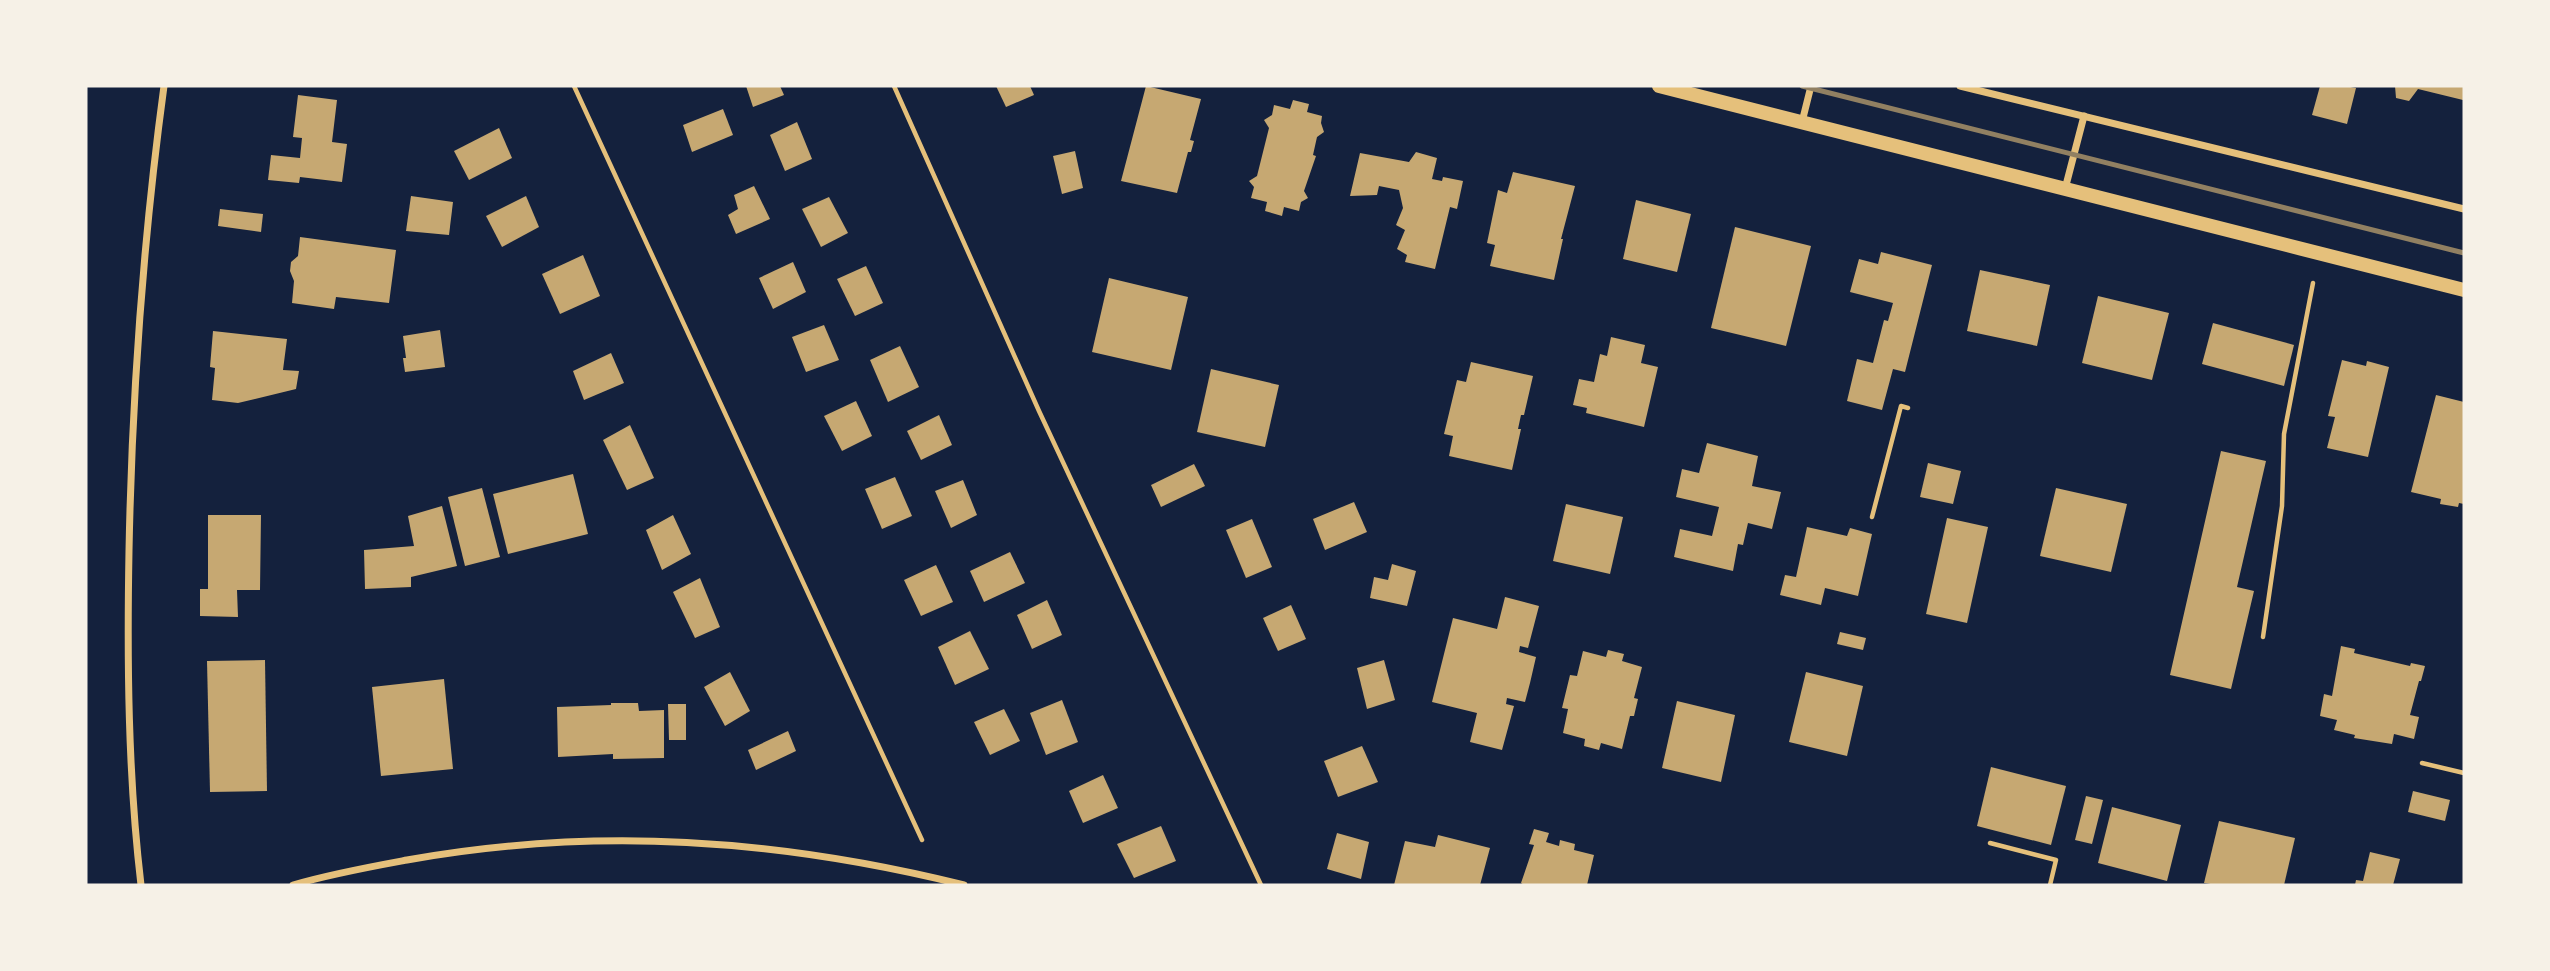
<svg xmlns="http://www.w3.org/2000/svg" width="2550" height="971" viewBox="0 0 2550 971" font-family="Lora,serif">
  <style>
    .building { fill: #c6a872 }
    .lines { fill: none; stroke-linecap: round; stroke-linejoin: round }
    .path { stroke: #e5c07b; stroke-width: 4.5 }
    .minor { stroke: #e5c07b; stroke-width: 7 }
    .secondary { stroke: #e5c07b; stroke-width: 14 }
    .rail { stroke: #918062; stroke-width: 5 }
  </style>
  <rect width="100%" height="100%" fill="#14213d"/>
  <g class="building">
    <path d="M746 86H780L784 95 753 107Z"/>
    <path d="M996 86H1030L1034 95 1006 107Z"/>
    <path d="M1146 86 1201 99 1190 140 1194 141 1191 152H1188L1177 193 1121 181Z"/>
    <path d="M2320 86H2345L2356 88 2347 124 2312 115Z"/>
    <path d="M2395 86H2464V94L2463 100 2418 89 2409 101 2396 98Z"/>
    <path d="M298 95 337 100 332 142 347 144 342 182 300 177 299 183 268 180 271 155 300 158 302 138 293 137Z"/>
    <path d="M1293 100 1309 104 1307 112 1322 116 1321 123 1324 132 1317 137 1313 155 1316 156 1304 191 1308 198 1301 202 1299 211 1284 207 1282 216 1265 211 1267 202 1251 198 1254 187 1249 181 1257 176 1269 128 1264 120 1272 115 1274 105 1290 109Z"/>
    <path d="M723 109 733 135 692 152 683 125Z"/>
    <path d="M797 122 812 159 785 171 770 135Z"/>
    <path d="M499 128 512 158 469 180 454 151Z"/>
    <path d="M1075 151 1083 188 1062 194 1053 156Z"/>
    <path d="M1416 152 1437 158 1432 179 1442 181 1443 177 1463 181 1457 209 1450 207 1435 269 1405 262 1407 255 1397 249 1405 230 1396 225 1403 208 1399 190 1379 186 1377 195 1350 196 1360 153 1409 162Z"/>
    <path d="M1513 172 1575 186 1561 239H1563L1554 280 1490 266 1495 245 1487 243 1498 190 1507 193Z"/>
    <path d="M754 186 770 219 736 234 728 215 738 209 734 195Z"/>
    <path d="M411 196 453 202 449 235 406 231Z"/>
    <path d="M526 196 539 227 502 247 486 216Z"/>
    <path d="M829 197 848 233 821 247 802 209Z"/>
    <path d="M1636 200 1691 214 1677 272 1623 259Z"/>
    <path d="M220 209 263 214 261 232 218 226Z"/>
    <path d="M1735 227 1811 246 1786 346 1711 328Z"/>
    <path d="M300 237 396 250 389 303 336 297 334 309 292 303 294 281 290 271 291 262 298 256Z"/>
    <path d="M1881 252 1932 265 1905 372 1893 369 1882 410 1847 401 1857 359 1873 363 1884 320 1888 321 1893 303 1850 292 1859 259 1878 264Z"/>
    <path d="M583 255 600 296 560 314 542 274Z"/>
    <path d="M793 262 806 292 773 309 759 278Z"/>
    <path d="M866 266 883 303 855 316 837 279Z"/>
    <path d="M1980 270 2050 285 2037 346 1967 331Z"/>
    <path d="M1109 278 1188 297 1171 370 1092 352Z"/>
    <path d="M2098 296 2169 313 2152 380 2082 363Z"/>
    <path d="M2213 323 2294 345 2284 386 2202 364Z"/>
    <path d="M824 325 839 360 806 372 792 337Z"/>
    <path d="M440 330 445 367 405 372 403 358H406L403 336Z"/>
    <path d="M213 331 287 339 283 370 299 371 296 389 238 403 212 400 215 368 210 367Z"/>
    <path d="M1611 337 1645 345 1641 363 1658 367 1644 427 1586 413 1587 408 1573 405 1579 379 1594 382 1600 354 1607 356Z"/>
    <path d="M900 346 919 387 888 402 870 360Z"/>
    <path d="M611 353 624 383 584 400 573 371Z"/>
    <path d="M2342 360 2366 366 2367 361 2389 367 2368 457 2327 448 2335 417 2328 416Z"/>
    <path d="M1471 362 1533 376 1524 415H1521L1518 429H1521L1512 470 1449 456 1453 436 1444 434 1457 380 1466 382Z"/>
    <path d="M1211 369 1279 385 1265 447 1197 432Z"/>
    <path d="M2436 395 2464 402V504L2459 503 2458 507 2440 504 2441 499 2411 492Z"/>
    <path d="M856 401 872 436 842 451 824 416Z"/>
    <path d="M939 415 952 445 921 460 907 431Z"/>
    <path d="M630 425 654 478 627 490 603 440Z"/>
    <path d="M1707 443 1758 456 1752 486 1781 492 1772 529 1748 523 1743 545 1738 544 1733 571 1674 557 1680 529 1712 536 1719 507 1676 497 1682 469 1699 473Z"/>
    <path d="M2221 451 2266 461 2237 587 2254 591 2231 689 2170 675Z"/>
    <path d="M1928 463 1961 471 1953 504 1920 497Z"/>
    <path d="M1194 464 1205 486 1161 507 1151 485Z"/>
    <path d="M573 474 588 534 508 554 493 494Z"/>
    <path d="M895 477 912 516 882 529 865 489Z"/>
    <path d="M963 480 977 515 951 528 935 491Z"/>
    <path d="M482 488 500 557 465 566 448 497Z"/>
    <path d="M2056 488 2127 504 2111 572 2040 556Z"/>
    <path d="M1354 502 1367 532 1325 550 1313 519Z"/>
    <path d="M1566 504 1623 517 1610 574 1553 561Z"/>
    <path d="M442 506 457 566 411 577V587L365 589 364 550 414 546 408 516Z"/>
    <path d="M208 515H261L260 590H237L238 617 200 616V589H208Z"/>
    <path d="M673 515 691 554 662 570 646 530Z"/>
    <path d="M1947 518 1988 527 1967 623 1926 614Z"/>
    <path d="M1252 519 1272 567 1246 578 1226 530Z"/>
    <path d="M1807 527 1847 536 1850 528 1872 534 1858 596 1825 588 1821 605 1780 595 1785 575 1796 577Z"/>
    <path d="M1010 552 1025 583 984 602 970 571Z"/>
    <path d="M1392 564 1416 571 1407 606 1370 598 1374 577 1388 580Z"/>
    <path d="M936 565 953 602 921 616 904 580Z"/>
    <path d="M700 578 720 627 695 638 673 592Z"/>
    <path d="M1505 597 1539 606 1528 648 1520 646 1519 652 1536 657 1530 683 1525 702 1507 698 1506 704 1514 706 1502 750 1470 742 1477 713 1432 702 1453 618 1497 629Z"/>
    <path d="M1047 600 1062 635 1032 649 1017 615Z"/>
    <path d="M1291 605 1306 639 1278 651 1263 618Z"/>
    <path d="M970 631 989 669 955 685 938 647Z"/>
    <path d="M1840 632 1866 638 1863 650 1837 644Z"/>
    <path d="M2341 646 2355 649 2354 653 2410 666 2411 663 2425 666 2421 681H2419L2410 715 2419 717 2414 739 2394 734 2392 744 2354 738 2355 735 2334 730 2337 720 2320 716 2324 694 2332 696Z"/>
    <path d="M1608 650 1624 654 1622 661 1642 667 1634 698 1638 699 1634 716H1630L1622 749 1601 743 1599 750 1584 746 1585 739 1563 733 1568 709 1562 708 1570 675 1577 676 1583 651 1606 657Z"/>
    <path d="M265 660 267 791 210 792 207 661Z"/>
    <path d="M1384 660 1395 700 1367 709 1357 668Z"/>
    <path d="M730 672 750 711 725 726 704 687Z"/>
    <path d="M1806 672 1863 686 1847 756 1789 742Z"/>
    <path d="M444 679 453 769 381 776 372 687Z"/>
    <path d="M1062 700 1078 742 1046 755 1030 713Z"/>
    <path d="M1677 701 1735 715 1721 782 1662 768Z"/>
    <path d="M611 703H638L639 711 664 710V758L613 759V754L558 757 557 707 611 705Z"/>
    <path d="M668 704H686V740H669Z"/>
    <path d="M1004 709 1020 741 990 755 974 722Z"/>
    <path d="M788 731 796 751 756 770 748 750Z"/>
    <path d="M1362 746 1378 782 1338 797 1324 761Z"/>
    <path d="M1991 767 2066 786 2051 845 1977 826Z"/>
    <path d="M1103 775 1118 808 1083 823 1069 791Z"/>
    <path d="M2413 791 2450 800 2445 821 2408 812Z"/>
    <path d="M2086 796 2103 800 2092 844 2075 840Z"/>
    <path d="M2112 807 2181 825 2167 881 2098 863Z"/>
    <path d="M2219 821 2295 838 2284 885H2217L2204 883Z"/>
    <path d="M1161 826 1176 861 1134 878 1117 844Z"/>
    <path d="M1534 829 1549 833 1546 842 1559 846 1560 840 1575 844 1574 850 1594 855 1587 885H1524L1521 883 1534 845 1529 844Z"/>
    <path d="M1337 833 1369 842 1361 879 1327 869Z"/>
    <path d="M1438 835 1490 848 1480 885H1394L1405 841 1435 847Z"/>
    <path d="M2370 852 2400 859 2393 885H2355L2356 880 2363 881Z"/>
  </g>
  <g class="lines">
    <g class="path">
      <path d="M574 86 922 840"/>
      <path d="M894 86 1039 411 1261 885"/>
      <path d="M1872 517 1901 406 1908 408"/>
      <path d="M2263 637 2282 506 2284 434 2313 283"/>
      <path d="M2422 763 2464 773"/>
      <path d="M1990 843 2056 860 2050 885"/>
    </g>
    <g class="minor">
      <path d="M1960 86 2464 209"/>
      <path d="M1802 122 1811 86"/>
      <path d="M2065 189 2084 116"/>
      <path d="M141 885C128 775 127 662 129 551 132 395 143 241 164 86"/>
      <path d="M293 885C330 874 369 867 407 860 596 826 778 839 964 885"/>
    </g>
    <path class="secondary" d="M1659 86 2464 290"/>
    <path class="rail" d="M1802 86 2464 253"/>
  </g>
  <rect width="2550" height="971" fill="none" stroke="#f6f1e7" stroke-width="175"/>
</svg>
